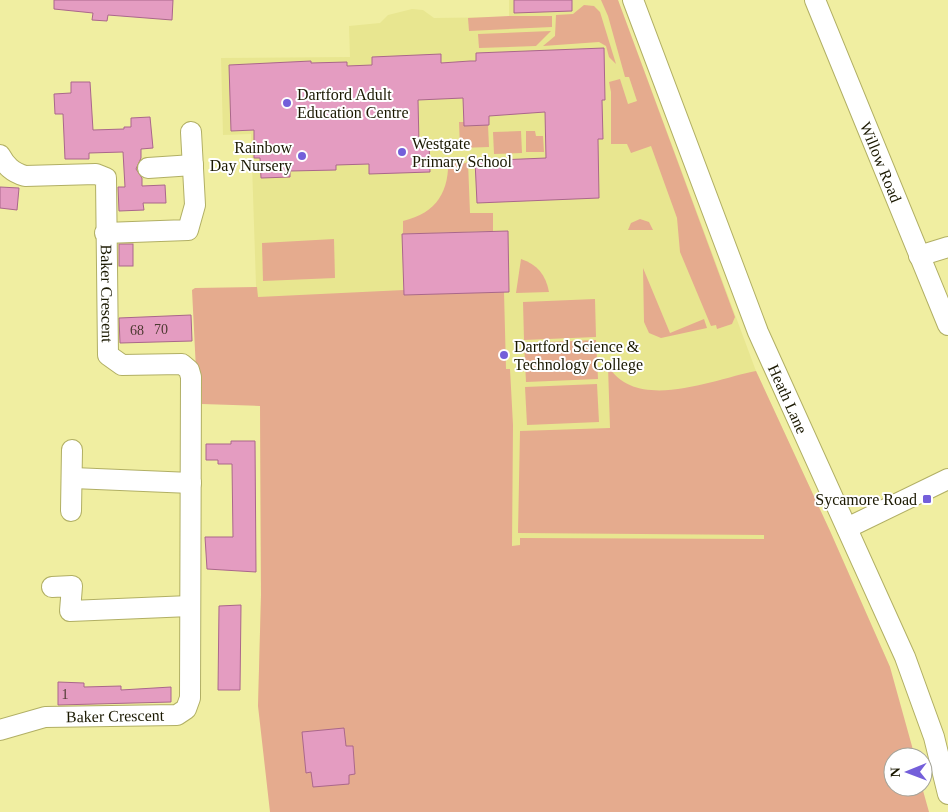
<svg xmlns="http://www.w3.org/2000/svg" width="948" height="812" viewBox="0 0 948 812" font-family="Georgia,serif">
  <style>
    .built { fill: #e8e690 }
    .green { fill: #e5ab8e }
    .building { fill: #e49cc1; stroke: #aa678b }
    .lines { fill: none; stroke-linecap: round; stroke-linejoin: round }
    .minor-casing { stroke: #b1af64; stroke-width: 22 }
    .minor { stroke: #fff; stroke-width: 20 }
    .poi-dot { fill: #745fda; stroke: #fff; stroke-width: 2 }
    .labels { text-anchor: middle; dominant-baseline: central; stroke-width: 4; stroke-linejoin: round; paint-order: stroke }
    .number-label { font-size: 14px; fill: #4c3930 }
    .poi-label { font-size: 16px; fill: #1a1800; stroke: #fff; text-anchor: start }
    .street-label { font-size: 16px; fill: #1a1800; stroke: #fff }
  </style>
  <rect width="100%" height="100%" fill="#f0eea1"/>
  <path class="built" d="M509 0H618L756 371 830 531 890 667 258 706 261 595 260 406 251 134 223 135 221 58 350 57 349 26 380 23 388 15 412 9 423 10 434 18 509 17Z"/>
  <g class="green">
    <path d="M601 0H618L735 317 732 324 717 329 716 325 711 326 680 252 677 218 651 146 631 153 627 144H611V92L609 82 620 79 628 104 637 101 629 77H625L608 16Z"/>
    <path d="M584 5 594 6 600 12 616 64 609 57 606 46 599 42 543 46 555 36 556 15 573 14Z"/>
    <path d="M509 16H552V27L469 31 468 18Z"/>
    <path d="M551 31 536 46 479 48 478 34Z"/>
    <path d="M459 122H464L465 126 488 125 489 147 460 148Z"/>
    <path d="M521 131 522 153 494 154 493 132Z"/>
    <path d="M526 131H535L536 136H543L544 152H526Z"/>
    <path d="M448 157H452L459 165 468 162 470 213H493V231L403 234V221C437 213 450 191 448 157Z"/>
    <path d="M640 219 649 222 653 230H628L631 223Z"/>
    <path d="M334 239 335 278 263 281 262 243Z"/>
    <path d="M521 259C537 264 546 275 549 292L516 293Z"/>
    <path d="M643 268 670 333 704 319 707 328 661 338 649 333 644 322Z"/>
    <path d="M257 287 258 297 404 290V295L504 292 506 369H510L513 425 512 546 520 545V538L764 539V535L518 533 520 431 610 428 608 366C637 413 714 379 756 371L830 531 890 667 915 757H893V787H922L929 812H270L258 706 261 595 260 406 202 404 201 386 196 370 192 290 195 288Z"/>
    <path d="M595 299 596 337 524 340 523 302Z"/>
    <path d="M596 340 598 379 526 382 524 343Z"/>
    <path d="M597 384 599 422 527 425 525 387Z"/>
  </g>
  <g class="building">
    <path d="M54 0H173L172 20 108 15 107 21 92 20 93 13 54 9Z"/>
    <path d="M514 0H572V11L514 13Z"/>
    <path d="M604 48 605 100H602L603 139H598L599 198 477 203 475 161 546 158 545 112 489 116V125L464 126 463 98 418 100 419 144 429 143 430 172 369 174V164L336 165V170L290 171V177L261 178 260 158H254V130L231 131 229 65 311 61V63L347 62V66L372 65V57L441 54V63L470 61H476V53Z"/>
    <path d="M71 82H90L93 130 124 129V127H131V118L150 117 153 148 141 149V158L136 169 142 178V186L165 185 166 203H143L144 210 119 211 118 187H125L123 152 89 153V159H65L63 114H55L54 94 71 93Z"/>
    <path d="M0 187 19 188 17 210 0 208Z"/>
    <path d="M508 231 509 292 404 295 402 234Z"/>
    <rect x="119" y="244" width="14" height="22"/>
    <path d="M191 315 192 341 120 343 119 318Z"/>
    <path d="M231 441H255L256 572 207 569 205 537H233L232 464H218V460H206V444H231Z"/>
    <path d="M241 605 240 690H218L219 606Z"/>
    <path d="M58 682 84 683V687L121 686V690L171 687V702L58 705Z"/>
    <path d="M344 728 346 746H353L355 774 349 775V784L313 787 311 772 306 773 302 732Z"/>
  </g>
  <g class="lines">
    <g class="minor-casing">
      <g id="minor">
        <path id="s1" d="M633 0 758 332 905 657 934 737 948 794"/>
        <path id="s2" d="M815 0 948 325"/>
        <path id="s3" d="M0 155C6 166 12 172 25 176L96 174 106 178 108 355 122 365 182 364 189 370 191 377 190 698 186 709 177 715 45 717 0 730"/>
        <path d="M148 168 193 165"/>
        <path d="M105 233 188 230 195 205 191 132"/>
        <path d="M919 256 948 247"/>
        <path d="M73 478 191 483"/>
        <path d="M71 511 72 450"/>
        <path d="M847 528 948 479"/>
        <path d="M52 587 72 586 70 611 190 606"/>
      </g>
    </g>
    <use href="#minor" class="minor"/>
  </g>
  <g class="poi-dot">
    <circle cx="287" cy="103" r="5"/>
    <circle cx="402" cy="152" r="5"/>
    <circle cx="302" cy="156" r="5"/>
    <circle cx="504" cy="355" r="5"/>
    <rect x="922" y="494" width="10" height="10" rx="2.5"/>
  </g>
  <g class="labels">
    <g class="number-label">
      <text x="161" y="329">70</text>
      <text x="137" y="330">68</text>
      <text x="65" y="694">1</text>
    </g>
    <g class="poi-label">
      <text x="297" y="94">Dartford Adult<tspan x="297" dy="18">Education Centre</tspan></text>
      <text x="412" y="143">Westgate<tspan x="412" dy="18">Primary School</tspan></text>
      <text x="292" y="147" text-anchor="end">Rainbow<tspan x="292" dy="18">Day Nursery</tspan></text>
      <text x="514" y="346">Dartford Science &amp;<tspan x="514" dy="18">Technology College</tspan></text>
      <text x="917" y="499" text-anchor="end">Sycamore Road</text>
    </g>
    <g class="street-label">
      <text stroke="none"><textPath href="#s2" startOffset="175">Willow Road</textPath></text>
      <text stroke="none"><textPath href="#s3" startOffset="231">Baker Crescent</textPath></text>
      <text stroke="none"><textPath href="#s1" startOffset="428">Heath Lane</textPath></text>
      <text transform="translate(115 716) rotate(-1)">Baker Crescent</text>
    </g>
  </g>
  <g transform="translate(908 772) rotate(269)"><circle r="24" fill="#ffffff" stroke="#a3a399"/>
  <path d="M0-4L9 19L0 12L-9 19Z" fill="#745fda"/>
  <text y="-8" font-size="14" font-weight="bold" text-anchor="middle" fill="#1a1800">N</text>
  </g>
</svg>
